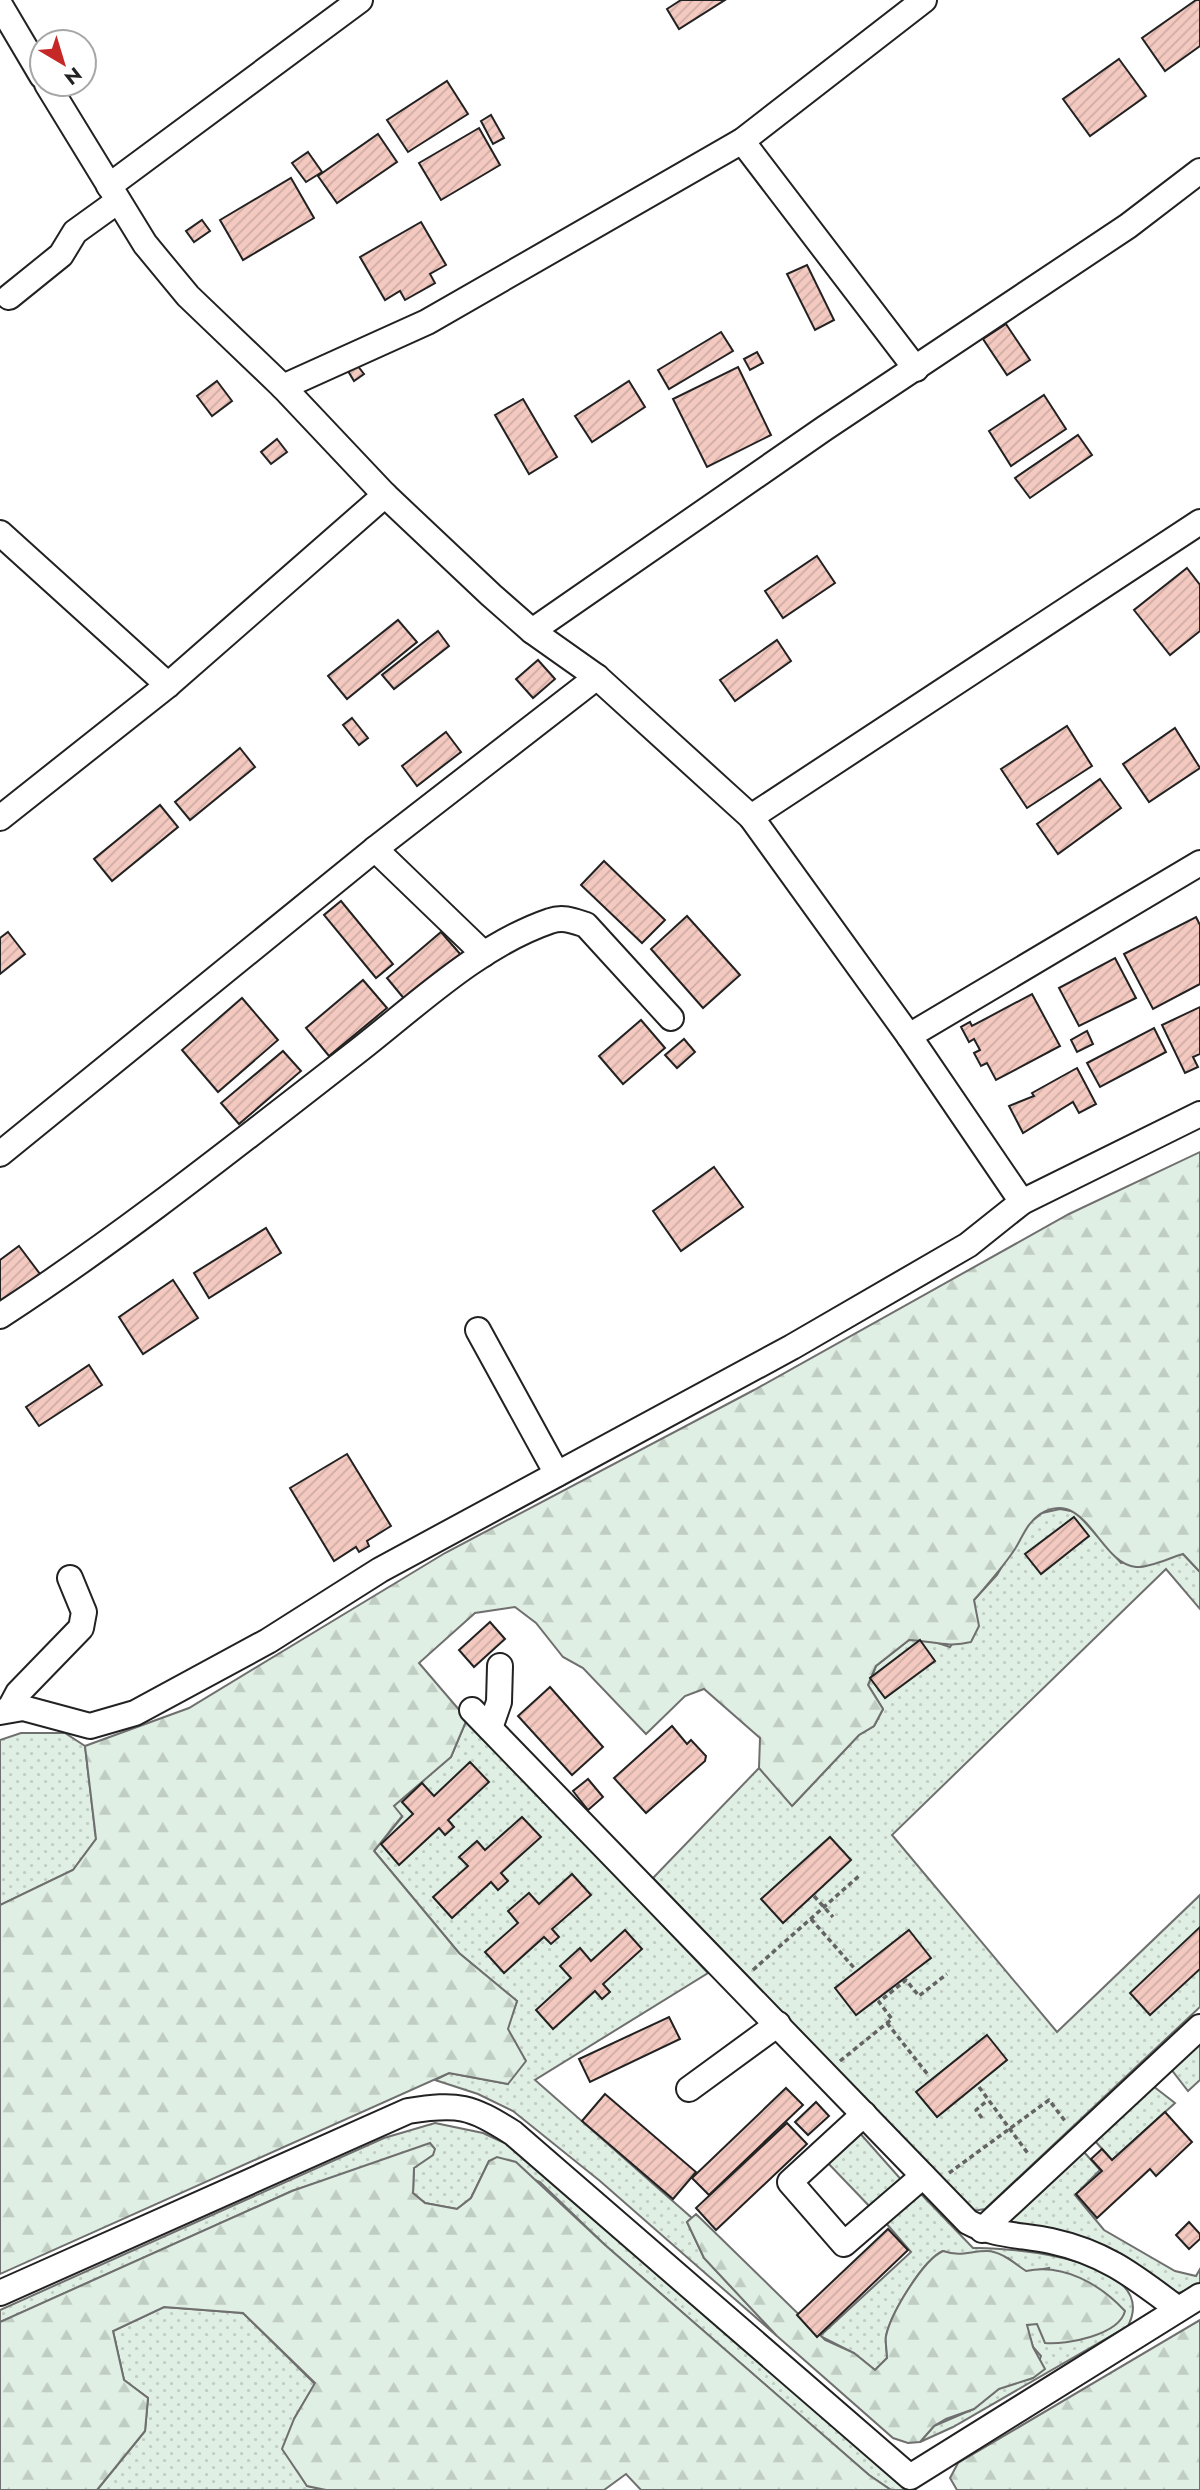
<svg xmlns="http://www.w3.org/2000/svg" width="1200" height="2490" viewBox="0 0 1200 2490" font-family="Jost,sans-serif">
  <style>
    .grass { fill: url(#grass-dots); stroke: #6f6f6f; stroke-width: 2 }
    .forest { fill: url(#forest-firs); stroke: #6f6f6f; stroke-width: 2 }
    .building { fill: url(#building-hatch); stroke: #222; stroke-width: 2 }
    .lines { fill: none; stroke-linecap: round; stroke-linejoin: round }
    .minor-casing { stroke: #222; stroke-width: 28 }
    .path { stroke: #646464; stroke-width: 3.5; stroke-dasharray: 5 3.5; stroke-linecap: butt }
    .minor { stroke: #fff; stroke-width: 24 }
  </style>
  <defs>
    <pattern id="grass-dots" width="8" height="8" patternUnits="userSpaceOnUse" patternTransform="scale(1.75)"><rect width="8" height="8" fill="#e0efe3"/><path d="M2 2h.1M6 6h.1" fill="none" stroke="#c0cdc2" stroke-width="1.8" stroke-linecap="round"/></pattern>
    <pattern id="forest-firs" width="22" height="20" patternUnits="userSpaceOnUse" patternTransform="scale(1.75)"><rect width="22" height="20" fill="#e0efe3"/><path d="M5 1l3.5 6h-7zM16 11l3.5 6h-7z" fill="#c0cdc2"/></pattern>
    <pattern id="building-hatch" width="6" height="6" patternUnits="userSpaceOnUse" patternTransform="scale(1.75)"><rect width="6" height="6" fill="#f3c9c0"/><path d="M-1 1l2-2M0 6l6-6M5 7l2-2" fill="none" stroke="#d0aca5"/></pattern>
  </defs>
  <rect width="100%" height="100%" fill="#fff"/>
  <g class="grass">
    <path d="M1060 1509 1076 1512 1121 1563 1183 1554 1200 1572V1609L1166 1569 892 1835 1057 2032 1200 1895V2007L985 2209 973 2211 653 1878 759 1768 793 1805 859 1735 874 1726 883 1709 868 1685 876 1666 909 1640H929L950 1647 975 1612 974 1600 997 1575 1026 1526 1042 1513Z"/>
    <path d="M467 1719 708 1973 535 2080 692 2218 687 2222 704 2258 777 2336 600 2181 513 2111 478 2094 435 2080 449 2073 508 2084 507 2029 517 2001 459 1953 374 1851 402 1817 393 1806 451 1757Z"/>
    <path d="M21 1733H65L85 1746 96 1839 73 1870 0 1905V1740Z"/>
    <path d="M1200 2042V2080L1188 2091 1171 2069Z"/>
    <path d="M1153 2086 1175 2103 1112 2160 1095 2141Z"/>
    <path d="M435 2123 483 2133 526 2153 916 2490H891L869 2475 605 2245 540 2182 489 2161 471 2198 457 2209 425 2203 413 2193 414 2167 423 2160 356 2170 292 2191 0 2322V2310L384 2138Z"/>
    <path d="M858 2131 905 2184 874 2211 825 2160Z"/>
    <path d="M1084 2152 1100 2170 1075 2195 1104 2230 1175 2271 1196 2276 1200 2269V2285L1179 2293C1159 2286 1150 2274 1134 2262 1096 2236 1052 2229 1008 2221Z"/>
    <path d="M920 2193 973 2248C1011 2247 1162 2260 1128 2326L953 2427 920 2442 934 2426 974 2409 999 2388 1033 2378 1041 2356 1033 2347 1026 2325 1037 2323 1049 2268 1026 2272 1008 2258 957 2256 943 2251C923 2260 891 2313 886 2336 885 2342 887 2351 887 2358L875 2370 854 2353 820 2336 911 2252 885 2222Z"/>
    <path d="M164 2307 243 2313 315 2384 294 2419 307 2486 326 2490H97L145 2431 148 2398 124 2380 113 2331Z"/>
  </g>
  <g class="forest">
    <path d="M1200 1152V1572L1183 1554C1169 1558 1149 1568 1136 1567 1099 1564 1086 1486 1040 1514 1027 1523 1023 1536 1015 1549 1003 1567 989 1583 974 1600L979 1626 971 1642C947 1648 933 1641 909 1640L876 1666 868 1685 883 1709 874 1726 859 1735 792 1806 759 1768 760 1738 704 1689 685 1696 646 1734 583 1668 563 1657 536 1623 515 1607 475 1613 419 1663 467 1719 451 1757 394 1806 402 1816 374 1851 459 1953 517 2001 508 2029 526 2061 508 2084 449 2073 0 2274V1905L73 1870 96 1839 85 1746 189 1708 445 1553 754 1390 1069 1214Z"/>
    <path d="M430 2143 435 2149 433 2155 414 2168 413 2193 425 2203 457 2209 471 2198 489 2161 497 2157 516 2162 605 2245 869 2475 891 2490H641L626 2474 604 2490H326L307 2486 282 2449 294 2419 315 2383 243 2313 164 2307 113 2331 124 2380 148 2398 145 2431 97 2490H0V2322L292 2191Z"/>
    <path d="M696 2214 825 2340 854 2353 875 2370 887 2358C887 2351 885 2342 886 2336 891 2313 923 2260 943 2251 961 2257 970 2251 987 2251 1001 2251 1015 2264 1026 2271 1063 2263 1100 2284 1125 2311 1119 2335 1067 2345 1045 2343L1037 2324 1027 2325 1033 2347 1045 2369 1033 2378 999 2389 974 2409 946 2419 934 2426 920 2442 908 2443 893 2438 777 2336 704 2258 687 2222Z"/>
    <path d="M1200 2320V2490H957L950 2478 958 2463Z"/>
  </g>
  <g class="building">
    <path d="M681 0H725L679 29 667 9Z"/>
    <path d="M1196 0H1200V46L1165 71 1142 38Z"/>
    <path d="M1119 59 1146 96 1090 136 1063 99Z"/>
    <path d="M447 81 468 114 408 152 387 120Z"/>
    <path d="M491 115 504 138 493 144 481 121Z"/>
    <path d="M479 128 500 165 441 200 419 163Z"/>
    <path d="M378 134 397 162 337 203 318 176Z"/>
    <path d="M308 152 322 172 306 182 292 163Z"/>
    <path d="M291 178 314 218 243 260 220 220Z"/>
    <path d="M202 220 210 231 194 242 186 231Z"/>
    <path d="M421 222 446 265 430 274 435 283 405 300 400 291 385 300 360 257Z"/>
    <path d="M807 265 834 320 815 330 787 274Z"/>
    <path d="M1006 324 1030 360 1007 375 983 339Z"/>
    <path d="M721 332 733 351 669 389 658 370Z"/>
    <path d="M757 352 763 363 750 370 744 359Z"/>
    <path d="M357 365 364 374 354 381 348 371Z"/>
    <path d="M738 367 771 435 707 467 673 399Z"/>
    <path d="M217 381 232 401 212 416 197 396Z"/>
    <path d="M629 381 645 407 592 442 575 416Z"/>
    <path d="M1044 395 1066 429 1011 466 989 431Z"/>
    <path d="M523 399 557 457 529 474 495 415Z"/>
    <path d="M1078 435 1092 455 1030 498 1015 478Z"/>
    <path d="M277 439 287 452 271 464 261 452Z"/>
    <path d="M817 556 835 583 783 618 765 591Z"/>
    <path d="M1187 568 1200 585V631L1170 655 1134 610Z"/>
    <path d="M398 620 417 642 347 699 328 676Z"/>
    <path d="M438 631 449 646 394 689 382 675Z"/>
    <path d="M777 640 791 661 735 701 720 680Z"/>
    <path d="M538 660 555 679 533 698 516 679Z"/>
    <path d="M352 718 368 738 359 745 343 725Z"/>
    <path d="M1067 726 1092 766 1027 808 1001 769Z"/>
    <path d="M1175 728 1200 768 1149 802 1123 764Z"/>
    <path d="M446 732 461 752 417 786 402 766Z"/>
    <path d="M240 748 255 767 190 820 175 802Z"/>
    <path d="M1100 779 1121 808 1058 854 1037 824Z"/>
    <path d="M160 805 178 827 112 881 94 859Z"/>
    <path d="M604 861 665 920 642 943 581 885Z"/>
    <path d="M341 901 393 964 376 978 324 915Z"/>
    <path d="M687 916 740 975 703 1008 651 949Z"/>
    <path d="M1196 917 1200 925V984L1153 1009 1124 954Z"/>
    <path d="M8 932 25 954 0 974V938Z"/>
    <path d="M441 932 461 955 406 1001 387 978Z"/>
    <path d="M1115 958 1136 998 1079 1026 1059 988Z"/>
    <path d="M363 980 387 1008 329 1056 306 1028Z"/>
    <path d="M1032 994 1060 1046 996 1080 987 1063 981 1066 974 1053 980 1050 974 1039 969 1042 961 1027 970 1022 972 1026Z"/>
    <path d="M242 998 278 1040 218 1092 182 1050Z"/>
    <path d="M1200 1007V1054L1193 1057 1198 1067 1185 1073 1162 1025Z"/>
    <path d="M641 1020 665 1048 623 1084 599 1056Z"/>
    <path d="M1154 1028 1166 1052 1100 1087 1087 1063Z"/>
    <path d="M1087 1031 1093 1044 1077 1052 1071 1040Z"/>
    <path d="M684 1039 695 1052 677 1068 665 1055Z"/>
    <path d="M283 1051 301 1071 239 1124 221 1103Z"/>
    <path d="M1077 1068 1096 1104 1079 1113 1073 1102 1023 1133 1009 1106 1034 1096 1032 1093Z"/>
    <path d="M714 1167 743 1207 681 1251 653 1211Z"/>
    <path d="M266 1228 281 1253 209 1298 194 1273Z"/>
    <path d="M19 1246 40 1274 0 1304V1260Z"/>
    <path d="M173 1280 198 1318 143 1354 119 1317Z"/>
    <path d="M89 1365 102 1385 39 1426 26 1407Z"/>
    <path d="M347 1454 391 1526 367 1541 369 1546 359 1552 356 1547 334 1561 290 1488Z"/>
    <path d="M1074 1517 1089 1536 1041 1574 1025 1554Z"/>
    <path d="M490 1622 505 1639 474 1667 459 1650Z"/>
    <path d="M920 1640 935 1661 885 1698 870 1678Z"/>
    <path d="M550 1687 603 1747 572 1775 518 1716Z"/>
    <path d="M672 1726 687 1744 691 1740 706 1756 705 1761 646 1813 614 1778Z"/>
    <path d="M470 1762 489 1782 448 1820 454 1827 445 1835 439 1828 399 1865 381 1844 413 1814 402 1802 422 1783 434 1796Z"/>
    <path d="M588 1779 603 1797 588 1810 573 1791Z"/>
    <path d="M522 1817 541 1837 501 1873 508 1881 498 1890 491 1882 452 1918 433 1897 468 1866 459 1857 477 1841 485 1850Z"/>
    <path d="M830 1837 851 1860 783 1923 761 1899Z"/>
    <path d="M572 1874 591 1895 552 1929 559 1937 551 1944 544 1937 504 1973 485 1952 518 1923 508 1911 529 1893 539 1904Z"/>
    <path d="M1200 1927V1969L1150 2015 1130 1993Z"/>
    <path d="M625 1930 642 1949 603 1984 610 1992 602 1999 595 1991 553 2029 536 2010 571 1978 560 1966 580 1948 591 1961Z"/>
    <path d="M909 1930 931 1958 856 2015 835 1988Z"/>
    <path d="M669 2017 680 2039 590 2082 579 2059Z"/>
    <path d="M987 2035 1007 2060 937 2117 916 2092Z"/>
    <path d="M786 2088 803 2105 709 2195 692 2178Z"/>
    <path d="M605 2094 696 2172 673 2199 582 2121Z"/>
    <path d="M816 2102 829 2116 808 2135 795 2122Z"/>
    <path d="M1165 2112 1192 2142 1156 2176 1150 2169 1097 2218 1076 2194 1102 2171 1091 2159 1102 2149 1112 2160Z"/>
    <path d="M787 2123 807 2144 716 2230 696 2208Z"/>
    <path d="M1189 2222 1200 2234V2239L1189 2249 1176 2235Z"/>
    <path d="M888 2229 908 2250 817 2337 797 2315Z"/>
  </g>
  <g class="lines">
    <g class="minor-casing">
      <g id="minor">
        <path d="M0 5 42 76"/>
        <path d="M47 84 145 244 188 296 283 387 385 495 491 595 532 631 597 677 751 817 909 1036 1022 1202"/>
        <path d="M742 141 916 369"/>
        <path d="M109 186 360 0"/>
        <path d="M9 297 61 255 75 232 118 201"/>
        <path d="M283 387 427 322 742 141 924 0"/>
        <path d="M0 533 168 685"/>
        <path d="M532 631 825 428 1128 226 1200 171"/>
        <path d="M751 817 1200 522"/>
        <path d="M0 818 168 685 385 495"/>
        <path d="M375 849 484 954"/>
        <path d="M909 1036 1200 863"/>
        <path d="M0 1154 375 849 597 677"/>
        <path d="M0 1316C123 1236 238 1144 354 1054 415 1007 477 946 550 921 563 916 574 921 586 925L671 1018"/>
        <path d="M478 1330 557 1474"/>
        <path d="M9 1710 18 1693 81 1628 84 1612 70 1578"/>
        <path d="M472 1710 968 2222C994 2236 1023 2235 1051 2241 1106 2253 1135 2277 1178 2309"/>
        <path d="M0 1712 23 1708 90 1726 135 1713 268 1641 380 1570 792 1347 968 1245 1022 1202 1200 1114"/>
        <path d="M490 1728 499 1702 500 1666"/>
        <path d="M689 2089 778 2024"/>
        <path d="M864 2114 790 2182 844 2244 923 2176"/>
        <path d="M982 2230 1200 2027"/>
        <path d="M0 2293 408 2111C459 2103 470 2106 513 2133L910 2477 1200 2296"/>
      </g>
    </g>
    <g class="path">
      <path d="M814 1896 833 1917"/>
      <path d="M811 1919 855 1969"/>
      <path d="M753 1970 860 1875"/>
      <path d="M887 2023 929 2076"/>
      <path d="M840 2061 892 2019 879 2002 906 1980 919 1996 947 1974"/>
      <path d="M979 2087 1029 2155"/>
      <path d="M982 2118 976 2110 988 2100"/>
      <path d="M949 2173 1049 2100 1065 2121"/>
    </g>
    <use href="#minor" class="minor"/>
  </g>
  <g transform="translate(63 63) rotate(142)"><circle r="33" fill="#ffffff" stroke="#a7a7a7" stroke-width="2"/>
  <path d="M0-5L12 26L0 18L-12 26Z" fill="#c62828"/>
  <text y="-10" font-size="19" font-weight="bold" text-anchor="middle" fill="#222222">N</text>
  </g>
</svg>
